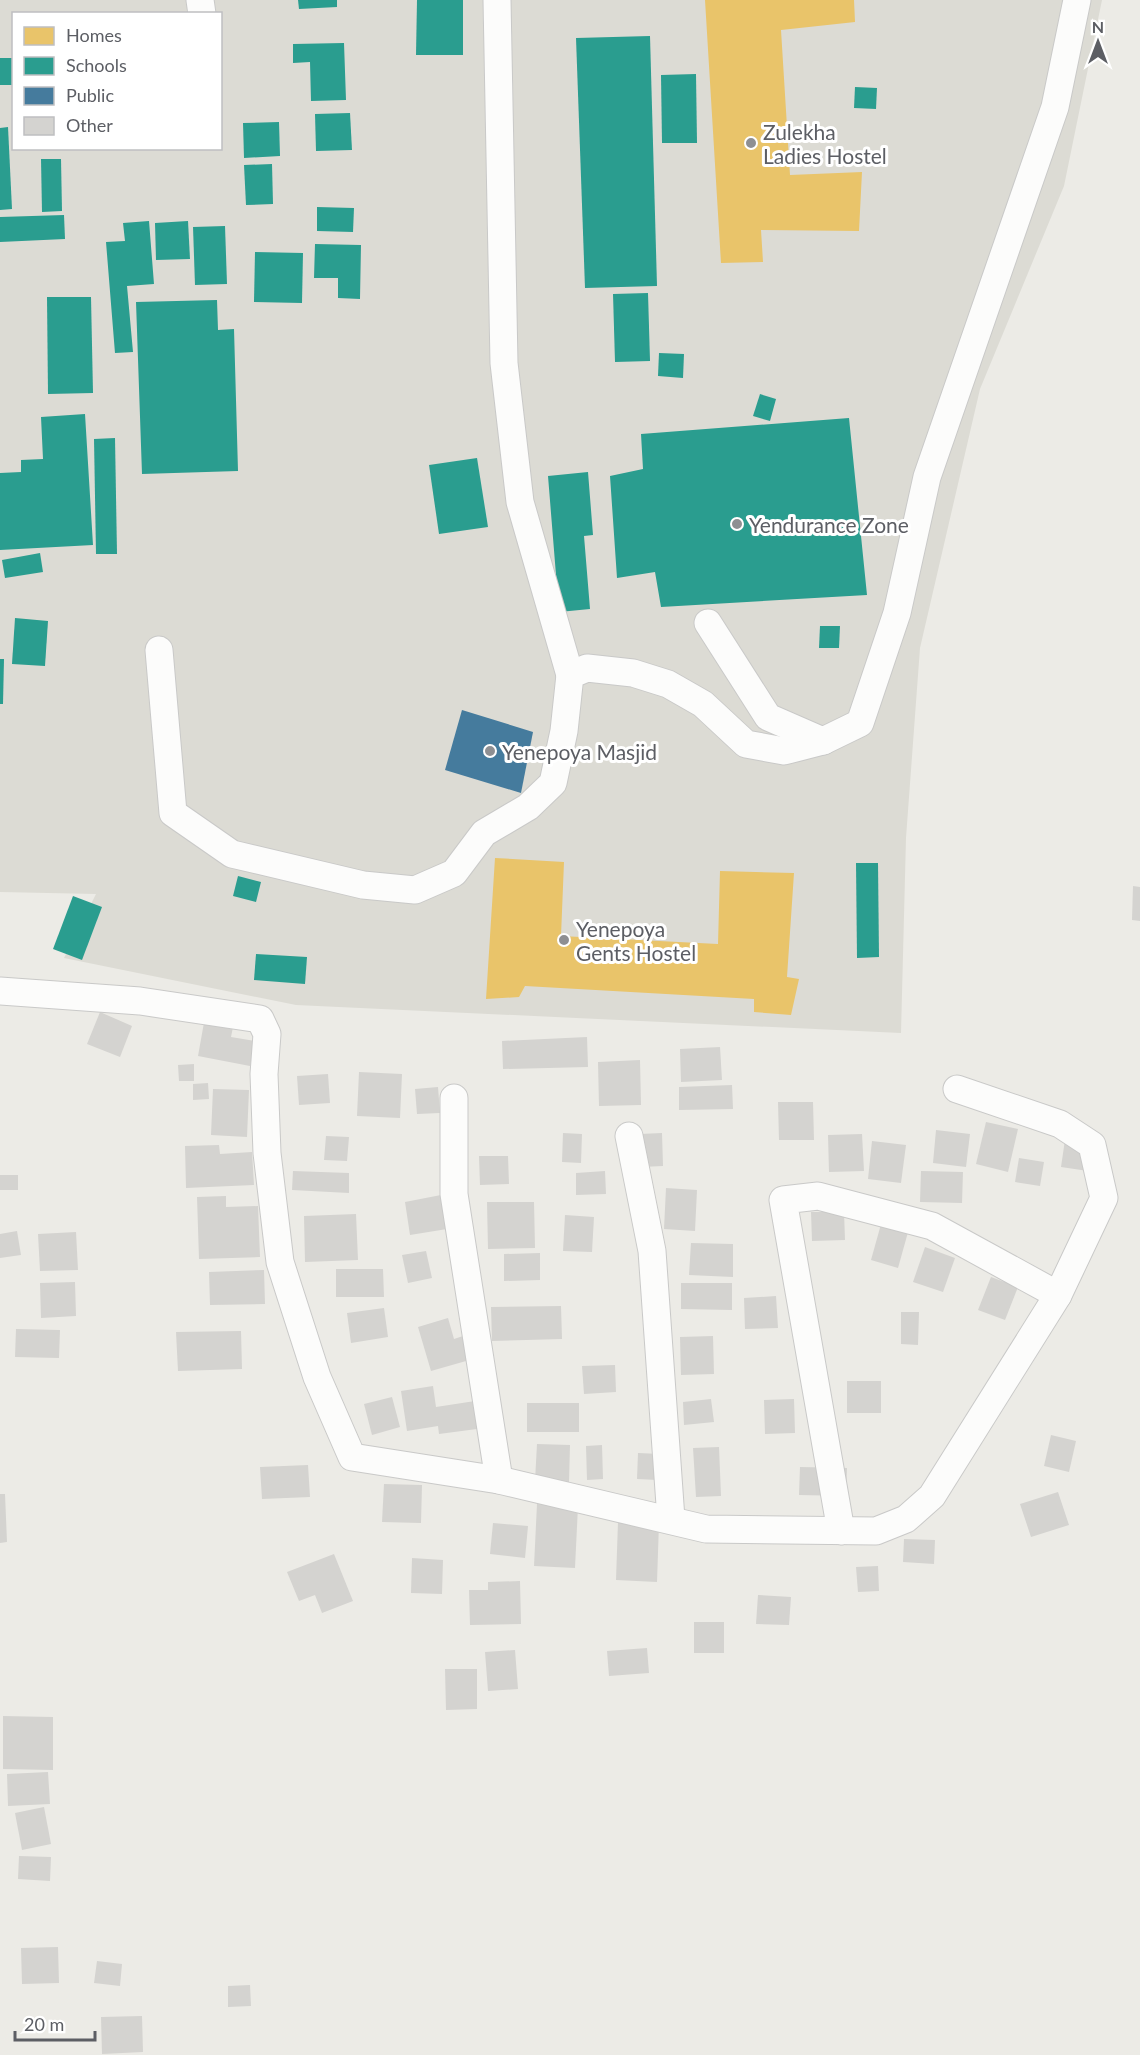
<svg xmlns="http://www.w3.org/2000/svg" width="1140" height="2055" viewBox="0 0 1140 2055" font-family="Lato,sans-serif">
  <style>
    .education { fill: #dcdbd4; fill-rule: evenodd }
    .homes { fill: #e9c46a }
    .schools { fill: #2a9d8f }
    .public { fill: #457b9d }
    .building { fill: #d4d3d0 }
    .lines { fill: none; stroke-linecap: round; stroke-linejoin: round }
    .minor-casing { stroke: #c9c9c8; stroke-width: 29 }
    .minor { stroke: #fcfcfb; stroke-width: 27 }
    .poi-dot { fill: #8e8f92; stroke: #fff; stroke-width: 2 }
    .labels { text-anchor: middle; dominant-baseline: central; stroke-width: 6; stroke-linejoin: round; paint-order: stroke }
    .poi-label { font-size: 21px; fill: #5c5e64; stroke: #fff; text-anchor: start }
  </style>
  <rect width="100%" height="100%" fill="#ecebe6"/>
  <path class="education" d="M0 0H1102L1064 186 980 389 920 648 906 838 901 1033 296 1005 64 958 96 894 0 892ZM14 14H220V148H14Z"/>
  <g class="homes">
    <path d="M705 0H854L855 22 781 30 790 175 862 172 859 231 761 230 763 262 721 263Z"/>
    <path d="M495 858 564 862 561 936 718 944 720 871 794 873 787 977 799 979 791 1015 754 1012V999L525 986 519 997 486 999Z"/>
  </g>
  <g class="schools">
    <path d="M298 0H337V7L299 9Z"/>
    <path d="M417 0H463V55H416Z"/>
    <path d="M650 36 657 286 585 288 576 38Z"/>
    <path d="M344 43 346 100 311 101 310 62 293 63V44Z"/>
    <rect x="0" y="58" width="14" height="27"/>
    <path d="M696 74 697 143H662L661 75Z"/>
    <path d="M855 87 877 88 876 109 854 108Z"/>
    <path d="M350 113 352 150 316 151 315 114Z"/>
    <path d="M279 122 280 156 244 158 243 123Z"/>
    <path d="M8 127 12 209 0 210V128Z"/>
    <path d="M41 159H61L62 211 42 212Z"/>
    <path d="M272 164 273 204 246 205 244 165Z"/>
    <path d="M317 207 354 208 353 232 317 231Z"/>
    <path d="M64 215 65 239 0 242V217Z"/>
    <path d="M149 221 154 284 127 286 133 352 115 353 106 242 125 241 123 223Z"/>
    <path d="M188 221 190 259 156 260 155 223Z"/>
    <path d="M225 226 227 284 195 285 193 227Z"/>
    <path d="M315 244 361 245 360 299 338 298V278H314Z"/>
    <path d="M255 252 303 253 302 303 254 302Z"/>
    <path d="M648 293 650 361 615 362 613 294Z"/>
    <path d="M47 297H91L93 393 48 394Z"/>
    <path d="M217 300 218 330 234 329 238 471 142 474 136 302Z"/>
    <path d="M659 353 684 354 683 378 658 376Z"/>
    <path d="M760 394 776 399 770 421 753 416Z"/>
    <path d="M85 414 93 545 0 550V473L21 472V460L43 459 41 417Z"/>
    <path d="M849 418 867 595 661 607 655 572 617 578 610 476 643 469 641 434Z"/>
    <path d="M115 438 117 554H96L94 439Z"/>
    <path d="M477 458 488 527 439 534 429 465Z"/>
    <path d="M588 472 593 535 584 536 590 609 559 612 548 476Z"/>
    <path d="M40 553 43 572 5 578 2 560Z"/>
    <path d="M15 618 48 621 45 666 12 664Z"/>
    <path d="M820 626H840L839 648H819Z"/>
    <path d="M0 659H4L3 704H0Z"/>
    <path d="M856 863H878L879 957 857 958Z"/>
    <path d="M238 876 261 882 256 902 233 896Z"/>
    <path d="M73 896 102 907 82 960 53 949Z"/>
    <path d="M256 954 307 957 305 984 254 980Z"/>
  </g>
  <path class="public" d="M462 710 533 732 521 793 445 770Z"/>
  <g class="building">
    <path d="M1133 886 1140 887V921L1132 920Z"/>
    <path d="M100 1012 132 1026 120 1057 87 1044Z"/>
    <path d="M205 1017 234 1022 231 1037 255 1041 250 1066 198 1056Z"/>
    <path d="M587 1037 588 1067 503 1069 502 1041Z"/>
    <path d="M720 1047 722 1080 681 1082 680 1049Z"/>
    <path d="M640 1060 641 1105 599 1106 598 1062Z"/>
    <path d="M194 1064V1081H179L178 1065Z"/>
    <path d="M359 1072 402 1074 400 1118 357 1116Z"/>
    <path d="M328 1074 330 1103 299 1105 297 1076Z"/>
    <path d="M208 1083 209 1099 193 1100V1084Z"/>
    <path d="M732 1085 733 1109 679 1110V1087Z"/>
    <path d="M438 1087 440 1113 417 1114 415 1089Z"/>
    <path d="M213 1089 249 1090 247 1137 211 1135Z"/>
    <path d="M778 1102H813L814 1140H779Z"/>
    <path d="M986 1122 1018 1129 1008 1172 976 1164Z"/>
    <path d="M936 1130 970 1134 966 1167 933 1163Z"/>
    <path d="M563 1133 582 1134 581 1163 562 1162Z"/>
    <path d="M662 1133 663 1166 641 1167 640 1134Z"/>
    <path d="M1066 1133 1094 1138 1088 1171 1061 1167Z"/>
    <path d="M862 1134 864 1171 829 1172 828 1135Z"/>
    <path d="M326 1136 349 1137 347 1161 324 1160Z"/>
    <path d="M872 1141 906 1145 901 1183 868 1179Z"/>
    <path d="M219 1145 220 1154 252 1152 254 1185 186 1188 185 1146Z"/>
    <path d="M479 1156H508L509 1184 480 1185Z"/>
    <path d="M1019 1158 1044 1162 1040 1186 1015 1182Z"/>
    <path d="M293 1171 349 1173V1193L292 1190Z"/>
    <path d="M605 1171 606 1194 576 1195V1173Z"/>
    <path d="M921 1171 963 1172 962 1203 920 1202Z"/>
    <rect x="0" y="1175" width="18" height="15"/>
    <path d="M666 1188 697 1190 695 1231 664 1229Z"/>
    <path d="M441 1195 447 1229 410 1235 405 1202Z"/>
    <path d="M226 1196V1207L258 1206 260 1257 199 1259 197 1197Z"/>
    <path d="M487 1202H534L535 1248 488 1249Z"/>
    <path d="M811 1212H844L845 1240 812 1241Z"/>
    <path d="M356 1214 358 1260 305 1262 304 1216Z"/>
    <path d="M565 1215 594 1217 592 1252 563 1251Z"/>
    <path d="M883 1217 910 1225 898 1268 871 1260Z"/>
    <path d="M17 1231 21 1255 0 1258V1234Z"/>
    <path d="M76 1232 78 1270 40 1271 38 1234Z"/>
    <path d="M691 1243 733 1244V1277L689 1275Z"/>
    <path d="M925 1247 955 1258 943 1292 913 1282Z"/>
    <path d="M426 1251 432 1278 408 1283 402 1255Z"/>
    <path d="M540 1253V1280L504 1281V1254Z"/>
    <path d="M336 1269H383L384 1297H336Z"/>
    <path d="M264 1270 265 1304 210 1305 209 1272Z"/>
    <path d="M991 1277 1018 1287 1005 1320 978 1310Z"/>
    <path d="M75 1282 76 1316 41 1318 40 1283Z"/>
    <path d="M681 1283H732V1310L681 1309Z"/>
    <path d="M776 1296 778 1328 745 1329 744 1298Z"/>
    <path d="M561 1306 562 1339 492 1341 491 1307Z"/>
    <path d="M384 1308 388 1337 351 1343 347 1313Z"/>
    <path d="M901 1312H919L918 1345 901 1344Z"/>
    <path d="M448 1318 454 1339 466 1335 473 1359 431 1371 418 1327Z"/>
    <path d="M16 1329 60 1330 59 1358 15 1357Z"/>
    <path d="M241 1331 242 1369 178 1371 176 1332Z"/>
    <path d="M713 1336 714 1374 681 1375 680 1337Z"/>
    <path d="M615 1365 616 1392 584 1394 582 1366Z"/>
    <rect x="847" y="1381" width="34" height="32"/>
    <path d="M433 1386 436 1407 488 1399 492 1427 439 1434 438 1426 407 1431 401 1391Z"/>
    <path d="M392 1397 400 1427 372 1435 364 1404Z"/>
    <path d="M711 1399 714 1422 684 1425 683 1402Z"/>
    <path d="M794 1399 795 1433 765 1434 764 1400Z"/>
    <rect x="527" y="1403" width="52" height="29"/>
    <path d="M1051 1435 1076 1441 1069 1472 1044 1466Z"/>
    <path d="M537 1444 570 1445 569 1482 535 1481Z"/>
    <path d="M602 1445 603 1479 587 1480 586 1446Z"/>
    <path d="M719 1447 721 1496 696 1497 693 1448Z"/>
    <path d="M638 1453 660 1454 658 1480 637 1479Z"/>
    <path d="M308 1465 310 1497 262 1499 260 1467Z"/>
    <path d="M800 1467 847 1468 846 1496 799 1495Z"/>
    <path d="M384 1484 422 1485 421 1523 382 1522Z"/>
    <path d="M1058 1492 1069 1525 1031 1537 1020 1504Z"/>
    <path d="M0 1494H5L7 1542 0 1543Z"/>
    <path d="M537 1504 578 1506 575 1568 534 1566Z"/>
    <path d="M618 1522 659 1523 657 1582 616 1580Z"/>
    <path d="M493 1523 528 1526 525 1558 490 1554Z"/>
    <path d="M904 1539 935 1540 934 1564 903 1562Z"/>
    <path d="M334 1554 353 1601 322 1613 315 1595 299 1601 287 1572Z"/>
    <path d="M412 1558 443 1560 442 1594 411 1593Z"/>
    <path d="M878 1566 879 1591 858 1592 856 1567Z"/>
    <path d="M520 1581 521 1624 470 1625 469 1590H488V1582Z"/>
    <path d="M758 1595 791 1597 789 1625 756 1624Z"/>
    <rect x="694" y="1622" width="30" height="31"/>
    <path d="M647 1648 649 1673 609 1676 607 1651Z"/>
    <path d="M515 1650 518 1689 488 1691 485 1652Z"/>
    <path d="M445 1669H477V1709L446 1710Z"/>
    <path d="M3 1716 53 1717V1770L3 1769Z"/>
    <path d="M48 1772 50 1804 8 1806 7 1774Z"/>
    <path d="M44 1807 51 1844 22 1850 15 1813Z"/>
    <path d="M19 1856 51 1857 50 1881 18 1879Z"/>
    <path d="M58 1947 59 1983 22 1984 21 1948Z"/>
    <path d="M97 1961 122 1964 120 1986 94 1983Z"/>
    <path d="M250 1985 251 2006 228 2007V1986Z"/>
    <path d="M142 2016 143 2052 102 2054 101 2017Z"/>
  </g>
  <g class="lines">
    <g class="minor-casing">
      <g id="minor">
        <path d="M200 0 202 14"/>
        <path d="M497 0 504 363 520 502 570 675"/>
        <path d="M708 623 768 717 823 741 860 723 897 613 927 477 1055 107 1077 0"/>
        <path d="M159 650 173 813 232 854 363 885 415 890 454 873 484 833 528 807 553 783 564 731 570 675 587 668 633 673 668 684 703 704 746 744 784 751 823 741"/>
        <path d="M0 991 140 1001 260 1019 267 1034 264 1074 267 1153 280 1262 317 1377 352 1457 499 1480 706 1529 876 1531 906 1519 932 1496 1058 1295 1104 1198 1092 1145 1060 1124 957 1089"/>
        <path d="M454 1098V1194L499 1480"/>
        <path d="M629 1136 652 1251 671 1519"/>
        <path d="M841 1531 783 1200 818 1196 932 1226 1058 1295"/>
      </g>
    </g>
    <use href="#minor" class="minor"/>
  </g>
  <g class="poi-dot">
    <circle cx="751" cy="143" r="6"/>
    <circle cx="737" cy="524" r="6"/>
    <circle cx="490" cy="751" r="6"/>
    <circle cx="564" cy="940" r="6"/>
  </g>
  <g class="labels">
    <g class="poi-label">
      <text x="763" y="131">Zulekha<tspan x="763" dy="24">Ladies Hostel</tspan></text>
      <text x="749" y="524">Yendurance Zone</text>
      <text x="502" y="751">Yenepoya Masjid</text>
      <text x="576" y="928">Yenepoya<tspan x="576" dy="24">Gents Hostel</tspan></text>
    </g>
  </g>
  <rect x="12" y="12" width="210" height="138" fill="#ffffff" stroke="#bebfc1" stroke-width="1.5"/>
  <rect x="24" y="27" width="30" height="18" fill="#e9c46a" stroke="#bebfc1" stroke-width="1.5"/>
  <text x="66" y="42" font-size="18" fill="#5c5e64">Homes</text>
  <rect x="24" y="57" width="30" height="18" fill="#2a9d8f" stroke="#bebfc1" stroke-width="1.5"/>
  <text x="66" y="72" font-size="18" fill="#5c5e64">Schools</text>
  <rect x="24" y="87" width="30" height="18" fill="#457b9d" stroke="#bebfc1" stroke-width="1.5"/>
  <text x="66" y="102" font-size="18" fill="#5c5e64">Public</text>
  <rect x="24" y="117" width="30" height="18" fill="#d4d3d0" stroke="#bebfc1" stroke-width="1.5"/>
  <text x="66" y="132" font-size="18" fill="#5c5e64">Other</text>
  <g transform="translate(1098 42)" stroke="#ffffff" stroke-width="4.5" paint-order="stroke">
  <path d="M0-4.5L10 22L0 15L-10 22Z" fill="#5c5e64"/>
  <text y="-9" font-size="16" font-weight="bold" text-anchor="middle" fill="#5c5e64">N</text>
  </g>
  <path d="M15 2031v9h80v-9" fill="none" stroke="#5c5e64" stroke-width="3"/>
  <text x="24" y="2031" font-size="18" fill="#5c5e64" stroke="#ffffff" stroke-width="4.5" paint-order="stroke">20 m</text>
</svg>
